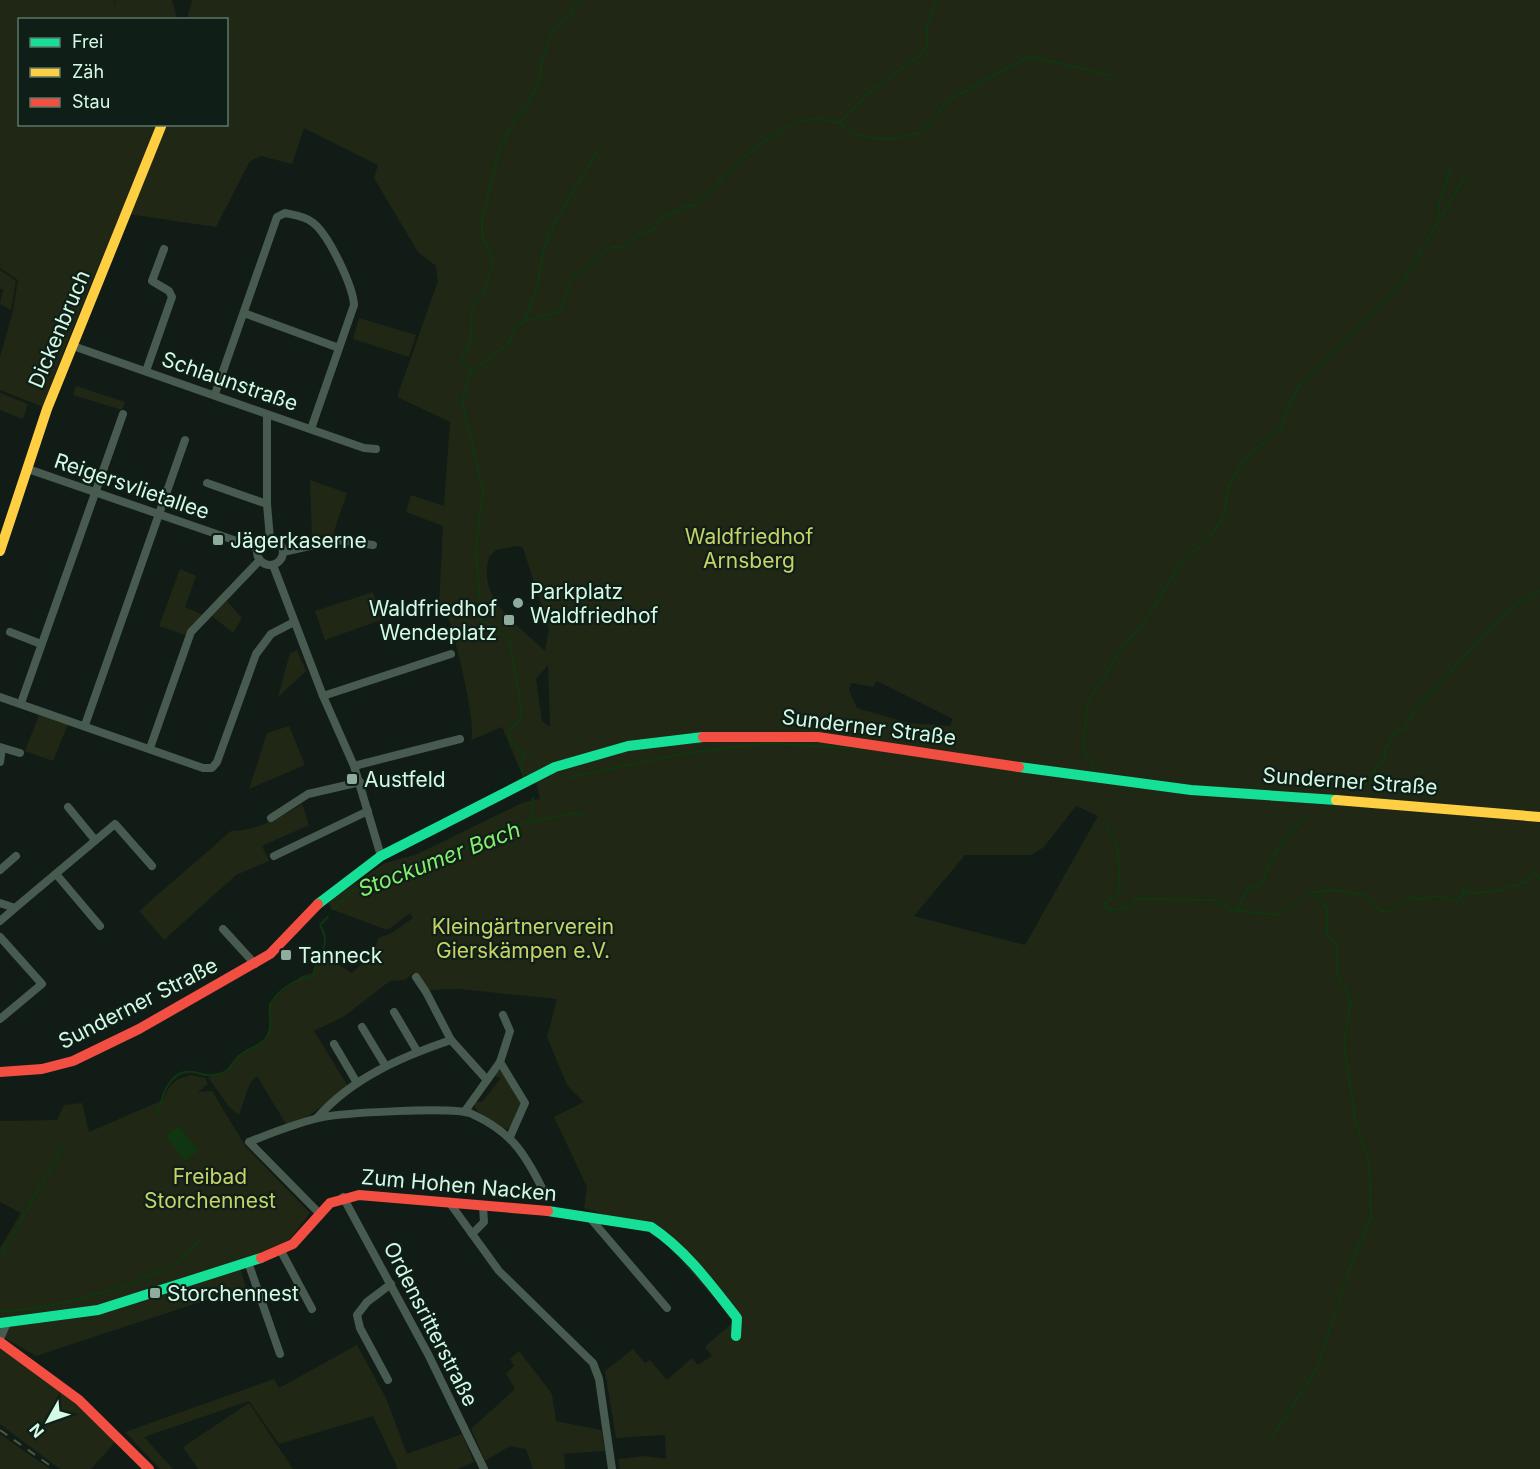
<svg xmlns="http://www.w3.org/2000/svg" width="1540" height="1469" viewBox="0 0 1540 1469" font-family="Inter,sans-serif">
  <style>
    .green { fill: #202714; fill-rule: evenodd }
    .water { fill: #0f3610 }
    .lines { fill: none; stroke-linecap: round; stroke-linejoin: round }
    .stream { stroke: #0f3610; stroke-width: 2 }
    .street { stroke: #485b50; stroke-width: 8 }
    .fast { stroke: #16e098; stroke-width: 10 }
    .slow { stroke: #ffcf43; stroke-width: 10 }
    .jam { stroke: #f24e42; stroke-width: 10 }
    .rail { stroke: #485b42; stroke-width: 2; stroke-dasharray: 9 8; stroke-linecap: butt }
    .poi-dot { fill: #8fac9d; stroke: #0f1f18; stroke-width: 2 }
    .labels { text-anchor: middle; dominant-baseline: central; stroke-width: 4.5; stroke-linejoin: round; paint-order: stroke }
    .street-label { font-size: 21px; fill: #d3fae5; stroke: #0f1f18 }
    .park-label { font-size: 21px; fill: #c7d267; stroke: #0f1f18 }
    .poi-label { font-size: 21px; fill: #d3fae5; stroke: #0f1f18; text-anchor: start }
    .water-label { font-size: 22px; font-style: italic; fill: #85ef6c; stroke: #0f1f18 }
  </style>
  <rect width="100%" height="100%" fill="#121c17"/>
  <g class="green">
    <path d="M0 0H114L116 9 115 0H172L177 19 20 20V124L158 125C120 219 77 311 43 407L0 390V357L13 311 18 280 0 268Z"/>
    <path d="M192 0H1540V1469H620L618 1459 645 1456 666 1459 665 1435 616 1438 605 1371 633 1349 645 1363 650 1360 667 1380 692 1358 698 1365 712 1356 705 1347 734 1321 655 1231 584 1208 587 1187 554 1117 584 1102 567 1085 547 1037 557 999 459 989 430 990 414 972 405 980 390 981 343 1017 314 1031 349 1088 307 1117 286 1124 257 1076 250 1083 239 1115 229 1107 208 1077 226 1073C233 1055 247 1049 264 1041L269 1029V1003L301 976 312 973 319 952 352 973 375 951 378 938 390 934 413 918 410 913 389 929H384L331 909 329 901 385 863 415 855 524 802 540 799 537 785 521 772 502 727 471 740C477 725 455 636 448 617 447 612 443 610 439 606L443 526 406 512 411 495 444 506 450 422 397 397 438 281 436 266 418 252 374 178 378 165 304 128 292 164 261 156 250 161 216 227 128 214 165 125 226 124V20L187 19ZM518 546 523 548 549 629 545 651C518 624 477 602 489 557L496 550ZM548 665 550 727 542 721 536 679ZM877 681 953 719 950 726 909 723 857 708 849 690 851 683 873 687ZM1076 806 1098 816 1025 945 914 916 965 855H1031L1044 847Z"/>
    <path d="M0 270 16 281 11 310 0 304 3 289H0Z"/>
    <path d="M359 318 416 335 409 357 353 339Z"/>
    <path d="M76 386 125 402 122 410 73 395Z"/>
    <path d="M0 393 28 404 23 419 0 410Z"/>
    <path d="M310 480 347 493 332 537 312 541Z"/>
    <path d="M180 569 196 576 185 607 203 615 185 635 159 626Z"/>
    <path d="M373 592 381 620 325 640 315 611Z"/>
    <path d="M227 601 242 618 233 633 212 616Z"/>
    <path d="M297 650 306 671 278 697 290 653Z"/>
    <path d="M39 715 68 724 53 761 25 751Z"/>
    <path d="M289 726 305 765 249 789 267 733Z"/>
    <path d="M302 804 309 825 262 846 269 861 236 875 164 940 139 911 231 831C259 830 279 818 302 804Z"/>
    <path d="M501 1069 522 1103 509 1129C498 1128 479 1117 475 1107V1102H482L501 1078 493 1076Z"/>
    <path d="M192 1075 205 1078 208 1084 198 1092 212 1091 246 1147 310 1213 284 1247 239 1264 246 1287 36 1356 0 1335V1248L21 1213 0 1202V1121L57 1120 64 1105 82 1103 89 1132 163 1100C169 1085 175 1078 192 1075Z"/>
    <path d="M357 1345 386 1398 407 1454 462 1434 474 1462 458 1469H398L373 1416 279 1444 249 1401 144 1437 173 1469H160L125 1432 274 1379 279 1388Z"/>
    <path d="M0 1348 54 1383 117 1440 91 1469H60L0 1424Z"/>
    <path d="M519 1351 552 1394 556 1421 601 1430 605 1451 564 1454 565 1469H533L526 1449 510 1446 485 1461 471 1429 515 1389 506 1373 514 1366 510 1359Z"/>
    <path d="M249 1403 293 1469H198L183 1447Z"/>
    <path d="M0 1434 50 1469H0Z"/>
  </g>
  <path class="water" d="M179 1126 198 1151 185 1161 165 1136Z"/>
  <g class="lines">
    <g class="stream">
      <path d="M839 123 874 88 920 56 927 45V25L937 0"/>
      <path d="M1440 217 1438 206 1451 168"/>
      <path d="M525 320 537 287 543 251 554 224 599 149"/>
      <path d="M471 373 462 360 471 339 472 309 484 292 493 261 482 235V220L497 160 504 140 516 118 524 110 538 84 542 61 552 30 571 15 578 0"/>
      <path d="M510 643V640L481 619 476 548 483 490 462 402 471 373 509 343 515 328 524 321 559 312 573 275 581 271 599 255 612 247H622L639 234 654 229 663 217 683 208 696 205 740 160 772 136 797 122 818 118 839 123 853 134 880 139H892L919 133 932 122 947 101 1029 56 1113 76"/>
      <path d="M510 644 522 712 521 718 509 732 511 740 524 756 521 766 524 779"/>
      <path d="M1095 771 1083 747 1088 702 1124 645 1145 621 1180 565 1213 533 1224 516 1229 485 1245 459 1280 429 1298 387 1403 282 1466 174"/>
      <path d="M570 777 687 753 767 743 861 749"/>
      <path d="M1356 789 1371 782 1376 767 1385 759V750L1394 733 1404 729 1413 713 1479 640 1513 606 1540 591"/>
      <path d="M531 821 533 798"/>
      <path d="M1108 825 1118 850 1120 892 1104 904V907L1112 910 1130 907 1135 899 1216 900 1231 910 1278 915 1301 899"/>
      <path d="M1310 893 1333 890 1364 895 1381 911 1388 912 1414 897 1422 900C1434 893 1445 897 1457 901L1464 893 1463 889 1473 893 1498 891 1527 882 1532 872H1535L1540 880"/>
      <path d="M334 909 352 891 384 876 416 864 440 860 518 825 574 813 585 815"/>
      <path d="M1237 910 1248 889 1263 882C1271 853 1286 837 1305 817"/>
      <path d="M158 1113C162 1096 169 1069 193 1072 203 1074 208 1077 219 1074 229 1072 233 1063 239 1056 247 1049 260 1046 266 1038 274 1028 268 1018 270 1007 275 990 298 978 313 976 319 953 332 945 320 925L328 917"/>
      <path d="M0 1258 63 1146"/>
      <path d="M0 1311C38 1313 148 1284 179 1260 187 1255 193 1247 199 1241"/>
      <path d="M1272 1437 1316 1370 1347 1275 1371 1217 1369 1160 1355 1119 1344 1044 1351 1001 1337 973V945L1327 934V907L1310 893"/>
    </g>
    <g class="street">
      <path d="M244 313 339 348"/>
      <path d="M73 346 364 448 376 449"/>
      <path d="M146 371 172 297 169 291 152 281 164 249"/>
      <path d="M215 394 277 217 285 213C294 215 305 216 312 222 328 233 353 286 354 305L311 429"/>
      <path d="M267 415V504L270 539"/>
      <path d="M28 469 257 548"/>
      <path d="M207 483 267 504"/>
      <circle cx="270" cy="552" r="13"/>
      <path d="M283 552 337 540 373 545"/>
      <path d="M273 565 323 696 354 766 381 856"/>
      <path d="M10 632 41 644"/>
      <path d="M323 696 451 654"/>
      <path d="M0 697 203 768H212L217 762 256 654 271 634 294 622"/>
      <path d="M21 703 123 414"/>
      <path d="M85 725 185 440"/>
      <path d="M0 747 20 753"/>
      <path d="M150 748 191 632 259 561"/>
      <path d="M0 762 2 748"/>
      <path d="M354 766 460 739"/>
      <path d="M68 807 95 840"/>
      <path d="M271 818 308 794 360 782"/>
      <path d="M274 856 368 811"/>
      <path d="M0 870 16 856"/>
      <path d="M56 874 100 926"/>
      <path d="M0 903 15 908 115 824 152 866"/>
      <path d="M0 921 15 908"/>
      <path d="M223 929 255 964"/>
      <path d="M0 937 42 984 0 1019"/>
      <path d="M394 1012 417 1051"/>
      <path d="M362 1027 385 1065"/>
      <path d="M451 1040 487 1080"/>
      <path d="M334 1044 357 1083"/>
      <path d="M500 1062 525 1103 510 1137"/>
      <path d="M465 1111 500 1062 510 1031 503 1015"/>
      <path d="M317 1118C352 1078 401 1057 451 1040L426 992 416 977"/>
      <path d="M343 1197 428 1354 484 1469"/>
      <path d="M449 1202 499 1271 593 1363 599 1379 612 1469"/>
      <path d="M318 1212 249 1142C271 1133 295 1124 318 1118 340 1113 455 1106 472 1114 511 1132 524 1152 542 1188"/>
      <path d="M590 1218 667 1308"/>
      <path d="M472 1234 484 1222 483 1207"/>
      <path d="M281 1251 312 1309"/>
      <path d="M248 1262 280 1354"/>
      <path d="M0 1339 7 1323"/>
      <path d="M388 1380 360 1328 357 1315 367 1302 391 1284"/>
    </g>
    <g class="fast">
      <path d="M1019 767 1191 790 1336 800"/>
      <path d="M318 904 381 856 555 767 628 746 703 737"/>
      <path d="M548 1211 651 1227C686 1250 712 1286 737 1318L736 1336"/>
      <path d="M0 1323 98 1310 261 1258"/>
    </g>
    <g class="slow">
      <path d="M0 551 47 409 162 124"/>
      <path d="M1336 800 1540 817"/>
    </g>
    <g class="jam">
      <path d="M703 737H818L1019 767"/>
      <path d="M0 1072 42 1069 73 1061 139 1029 270 954 318 904"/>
      <path d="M261 1258 293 1244 330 1203 359 1195 548 1211"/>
      <path d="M0 1342 79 1400 149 1469"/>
    </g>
    <path class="rail" d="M0 1430 55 1469"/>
  </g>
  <g class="poi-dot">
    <rect x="212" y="534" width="12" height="12" rx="3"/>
    <circle cx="518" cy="603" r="6"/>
    <rect x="503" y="614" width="12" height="12" rx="3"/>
    <rect x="346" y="773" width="12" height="12" rx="3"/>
    <rect x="280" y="949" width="12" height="12" rx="3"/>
    <rect x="149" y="1287" width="12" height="12" rx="3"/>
  </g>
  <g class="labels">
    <g class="street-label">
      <text transform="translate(59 329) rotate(-67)">Dickenbruch</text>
      <text transform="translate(230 381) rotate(19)">Schlaunstraße</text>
      <text transform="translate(132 486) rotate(19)">Reigersvlietallee</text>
      <text transform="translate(869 727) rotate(7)">Sunderner Straße</text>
      <text transform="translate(1350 781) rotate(4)">Sunderner Straße</text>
      <text transform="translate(138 1003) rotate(-27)">Sunderner Straße</text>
      <text transform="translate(459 1185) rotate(5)">Zum Hohen Nacken</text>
      <text transform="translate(431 1324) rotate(63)">Ordensritterstraße</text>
    </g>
    <g class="park-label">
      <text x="749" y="536">Waldfriedhof<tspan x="749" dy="24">Arnsberg</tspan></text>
      <text x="523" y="926">Kleingärtnerverein<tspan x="523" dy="24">Gierskämpen e.V.</tspan></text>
      <text x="210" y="1176">Freibad<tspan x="210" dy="24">Storchennest</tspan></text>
    </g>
    <g class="poi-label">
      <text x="230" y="540">Jägerkaserne</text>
      <text x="530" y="591">Parkplatz<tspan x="530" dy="24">Waldfriedhof</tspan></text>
      <text x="497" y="608" text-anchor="end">Waldfriedhof<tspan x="497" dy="24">Wendeplatz</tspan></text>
      <text x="364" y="779">Austfeld</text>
      <text x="298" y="955">Tanneck</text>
      <text x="167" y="1293">Storchennest</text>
    </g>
    <g class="water-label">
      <text transform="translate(439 859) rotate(-21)">Stockumer Bach</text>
    </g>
  </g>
  <rect x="18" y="18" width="210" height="108" fill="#0f1f18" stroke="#5d776a" stroke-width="1.5"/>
  <rect x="30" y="38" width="30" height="9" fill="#16e098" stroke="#5d776a" stroke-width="1.5"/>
  <text x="72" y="48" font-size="18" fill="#d3fae5">Frei</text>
  <rect x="30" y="68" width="30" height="9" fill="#ffcf43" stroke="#5d776a" stroke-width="1.5"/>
  <text x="72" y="78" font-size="18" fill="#d3fae5">Zäh</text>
  <rect x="30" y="98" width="30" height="9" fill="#f24e42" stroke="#5d776a" stroke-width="1.5"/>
  <text x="72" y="108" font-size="18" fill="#d3fae5">Stau</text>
  <g transform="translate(48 1421) rotate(230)" stroke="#0f1f18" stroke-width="4.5" paint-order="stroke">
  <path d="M0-4.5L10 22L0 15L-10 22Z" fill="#d3fae5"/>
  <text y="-9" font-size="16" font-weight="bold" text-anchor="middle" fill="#d3fae5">N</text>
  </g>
</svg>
